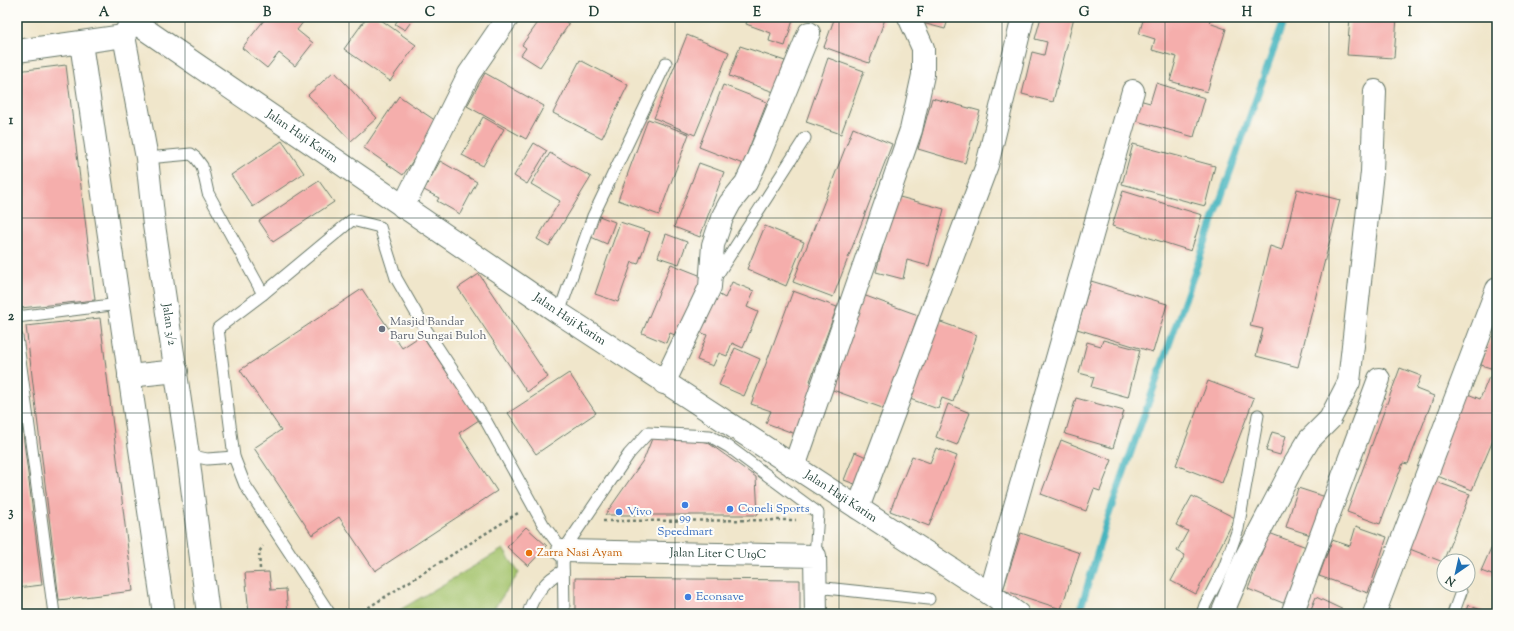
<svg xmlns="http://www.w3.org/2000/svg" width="1514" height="631" viewBox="0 0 1514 631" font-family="'Sorts Mill Goudy',serif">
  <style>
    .green { fill: #a3c26a; stroke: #61804f }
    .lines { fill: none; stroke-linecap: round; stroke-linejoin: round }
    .stream { stroke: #43b3bd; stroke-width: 7 }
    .building { fill: #f5aeac }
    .lane-casing { stroke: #687869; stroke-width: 13 }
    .street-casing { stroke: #687869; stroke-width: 24 }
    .path { stroke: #687869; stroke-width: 2.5; stroke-dasharray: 3 3; stroke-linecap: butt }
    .lane { stroke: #fff; stroke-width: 11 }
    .street { stroke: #fff; stroke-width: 22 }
    .grid { fill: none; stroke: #1f3d34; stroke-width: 1; stroke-opacity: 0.55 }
    .worship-dot { fill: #6b7280; stroke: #fdfcf7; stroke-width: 1.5 }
    .shop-dot { fill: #3f7fe0; stroke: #fdfcf7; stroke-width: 1.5 }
    .food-dot { fill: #e8710a; stroke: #fdfcf7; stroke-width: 1.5 }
    .labels { text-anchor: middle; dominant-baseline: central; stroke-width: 4; stroke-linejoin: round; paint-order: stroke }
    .street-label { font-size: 12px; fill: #1f3d34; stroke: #fdfcf7 }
    .worship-label { font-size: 12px; fill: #5b616d; stroke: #fdfcf7; text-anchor: start }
    .shop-label { font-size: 12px; fill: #366cbe; stroke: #fdfcf7; text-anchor: start }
    .food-label { font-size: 12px; fill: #c56008; stroke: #fdfcf7; text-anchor: start }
    .neatline { fill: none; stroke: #1f3d34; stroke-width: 1.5 }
    .grid-label { font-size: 13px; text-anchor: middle; font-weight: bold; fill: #1f3d34 }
  </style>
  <rect width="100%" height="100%" fill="#fdfcf7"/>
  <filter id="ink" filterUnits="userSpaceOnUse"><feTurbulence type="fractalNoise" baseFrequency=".025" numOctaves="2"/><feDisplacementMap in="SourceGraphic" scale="8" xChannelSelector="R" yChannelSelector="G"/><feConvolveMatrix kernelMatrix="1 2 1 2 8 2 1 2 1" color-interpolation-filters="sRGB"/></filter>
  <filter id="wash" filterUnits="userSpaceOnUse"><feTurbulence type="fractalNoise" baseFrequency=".012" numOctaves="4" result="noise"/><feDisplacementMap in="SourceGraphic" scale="16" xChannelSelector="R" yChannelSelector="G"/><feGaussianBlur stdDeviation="0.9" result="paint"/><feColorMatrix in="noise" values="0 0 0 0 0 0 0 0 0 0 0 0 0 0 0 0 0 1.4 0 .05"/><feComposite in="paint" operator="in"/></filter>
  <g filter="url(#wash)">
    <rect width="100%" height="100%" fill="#f0e6cb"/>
    <path class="green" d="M503 549 519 573 490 614H393Z"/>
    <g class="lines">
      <path class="stream" d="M1079 614 1108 517 1285 17"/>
    </g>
    <g id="blocks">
      <g class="building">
        <path d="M262 17H307L297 30 313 43 295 66 279 53 267 68 242 48 265 19Z"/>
        <path d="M367 17H377L416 45 390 81 344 49Z"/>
        <path d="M400 17H410L413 19 405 30 395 24Z"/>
        <path d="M542 17H559L569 24 540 67 521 55 526 48 522 45Z"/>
        <path d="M748 17H794L785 46 769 41 771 33 746 24Z"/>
        <path d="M835 17H881L885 19 869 63 824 47Z"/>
        <path d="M916 17H949L945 29 915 21Z"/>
        <path d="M1041 17H1074L1053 102 1022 94 1032 52 1044 55 1047 42 1035 39Z"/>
        <path d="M1144 17H1211L1209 23 1226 29 1207 92 1170 81 1177 57 1152 50 1155 39 1139 34Z"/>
        <path d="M1350 17H1397L1394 58 1347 55Z"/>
        <path d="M687 35 729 52 695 135 654 118Z"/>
        <path d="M740 46 785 61 774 92 729 76Z"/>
        <path d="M828 58 864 71 841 134 806 122Z"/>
        <path d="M580 60 628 85 602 138 553 113Z"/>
        <path d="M66 65 95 300 21 308 17 277V71Z"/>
        <path d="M334 71 377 118 351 141 308 95Z"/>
        <path d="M485 73 544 106 526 139 467 106Z"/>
        <path d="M1156 83 1205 98 1194 137 1133 120 1139 100 1150 103Z"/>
        <path d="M723 85 767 102 743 164 699 147Z"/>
        <path d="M399 96 439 123 403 175 364 148Z"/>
        <path d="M932 98 980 111 965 163 918 149Z"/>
        <path d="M483 117 504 129 483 166 462 155Z"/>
        <path d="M648 119 689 134 659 215 618 200Z"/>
        <path d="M853 128 892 144 833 297 793 282Z"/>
        <path d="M282 141 304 173 253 207 231 175Z"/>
        <path d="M534 143 547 151 527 184 514 176Z"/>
        <path d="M1133 144 1215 166 1205 206 1122 184Z"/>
        <path d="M550 153 591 177 549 246 537 239 560 201 531 184Z"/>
        <path d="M440 161 477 182 460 214 437 201 439 198 424 190Z"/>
        <path d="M699 163 724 172 700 237 674 227Z"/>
        <path d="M319 181 334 202 273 242 259 221Z"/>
        <path d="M1297 189 1340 200 1298 367 1256 356 1263 329 1250 326 1270 246 1282 250Z"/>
        <path d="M1123 191 1202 215 1191 251 1112 226Z"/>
        <path d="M896 196 944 209 929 266 907 260 903 279 876 272Z"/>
        <path d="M599 216 615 222 607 244 591 237Z"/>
        <path d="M620 222 650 232 638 264 632 262 618 302 595 294Z"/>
        <path d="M765 226 804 242 786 286 747 269Z"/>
        <path d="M666 234 687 242 679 264 658 257Z"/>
        <path d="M671 264 704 277 680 337 670 333 666 343 642 333Z"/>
        <path d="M479 274 548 377 527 392 458 288Z"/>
        <path d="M1091 281 1167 304 1153 352 1077 329Z"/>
        <path d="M732 282 754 291 747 307 758 312 743 348 732 343 727 356 719 353 713 366 697 360 707 335 700 332 716 293 725 298Z"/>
        <path d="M362 289 402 348 422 335 479 420 459 433 497 491 375 571 339 517 312 535 254 448 281 430 240 370Z"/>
        <path d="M793 291 837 307 810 381 820 385 801 436 766 423 771 411 751 404Z"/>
        <path d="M863 295 918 315 885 409 830 389Z"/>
        <path d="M100 318 133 591 59 600 26 326Z"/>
        <path d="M1497 319V370L1481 365Z"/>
        <path d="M938 321 977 335 953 402 942 398 938 409 910 399Z"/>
        <path d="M1103 340 1140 350 1128 397 1091 387 1094 377 1079 373 1087 342 1101 346Z"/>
        <path d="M735 348 760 359 744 396 719 385Z"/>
        <path d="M1400 368 1421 376 1416 389 1434 396 1408 464 1403 463 1380 524 1347 512Z"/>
        <path d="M569 373 596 413 536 454 508 413Z"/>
        <path d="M1489 377 1497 380V431L1472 490 1430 473 1463 392 1480 399Z"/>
        <path d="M1208 381 1254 398 1222 483 1176 465Z"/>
        <path d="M17 386 42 585 17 588Z"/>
        <path d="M1076 398 1124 411 1113 448 1065 434Z"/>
        <path d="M948 404 970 413 957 445 936 437Z"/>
        <path d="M1272 432 1286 436 1280 455 1266 451Z"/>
        <path d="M653 436 707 442 756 477 758 515H605L644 459Z"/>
        <path d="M1061 440 1112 460 1100 491 1094 489 1086 511 1041 494Z"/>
        <path d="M936 448 957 456 929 526 890 511 912 456 930 463Z"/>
        <path d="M855 452 871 459 860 486 844 480Z"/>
        <path d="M1428 479 1470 494 1443 562 1402 546Z"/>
        <path d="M1298 488 1329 498 1317 537 1286 527Z"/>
        <path d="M1192 496 1235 518 1196 594 1171 581 1185 555 1177 551 1188 531 1176 525Z"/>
        <path d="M1356 526 1387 537 1368 593 1319 576 1332 540 1350 546Z"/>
        <path d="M526 527 547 546 528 566 507 547Z"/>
        <path d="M1021 533 1080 553 1061 609 1003 590Z"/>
        <path d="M1269 533 1309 548 1288 605 1248 589Z"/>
        <path d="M1491 548 1497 550V577L1481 571Z"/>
        <path d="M269 572 271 590 286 589 288 614H249L245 573Z"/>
        <path d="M575 578 800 580V614H575Z"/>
        <path d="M1316 597 1352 614H1309Z"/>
        <path d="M1468 605 1491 614H1465Z"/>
        <path d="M1385 608 1401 614H1382Z"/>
      </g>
    </g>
  </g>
  <g filter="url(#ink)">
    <use href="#blocks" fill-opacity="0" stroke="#687869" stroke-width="1"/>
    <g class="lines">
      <g class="lane-casing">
        <g id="lane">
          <path d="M147 158 191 154 196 158 202 166 208 193 263 294"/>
          <path d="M714 280 805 138"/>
          <path d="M559 313 593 216 666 63"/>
          <path d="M17 317 119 304"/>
          <path d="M17 337 54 614"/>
          <path d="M188 455 207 459 234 457"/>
          <path d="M816 587 929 599"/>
          <path d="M330 614 245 485 234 457 218 328 263 294 352 220 380 227 396 278 423 325 486 421 543 524 563 551"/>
          <path d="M528 614C532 597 547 578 563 571"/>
          <path d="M564 614 563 551 629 454 648 433 710 436 729 447 818 513 815 556"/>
          <path d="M1202 614 1205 605 1224 568 1238 529 1258 415"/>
          <path d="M1453 614 1461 592"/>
        </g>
      </g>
      <g class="street-casing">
        <g id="street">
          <path id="s1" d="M127 17 559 313 990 594 1018 614"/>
          <path id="s2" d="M132 20 124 36 147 158 154 225 188 455 208 614"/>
          <path d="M81 43 164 614"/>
          <path d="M17 51 124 36"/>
          <path d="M403 207 469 74 508 17"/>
          <path d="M129 376 177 371"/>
          <path d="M664 383 710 287 713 245 722 218 730 203 746 183 757 160 809 33"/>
          <path d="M794 467 911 130 923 75V48L909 17"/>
          <path d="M858 508 987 165 1023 17"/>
          <path id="s3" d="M563 551 815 556 816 614"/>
          <path d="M990 594 1133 91"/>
          <path d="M1222 614 1246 557 1294 465 1309 440 1330 419 1349 382 1372 172 1375 91"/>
          <path d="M1292 614 1379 379"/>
          <path d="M1374 614 1497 289"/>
        </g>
      </g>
      <g class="path">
        <path d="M603 521 796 520"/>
        <path d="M260 569 259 552 263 546"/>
        <path d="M358 614 518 513"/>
      </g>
      <use href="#lane" class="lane"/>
      <use href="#street" class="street"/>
    </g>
  </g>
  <path class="grid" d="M185 17V614M349 17V614M512 17V614M675 17V614M839 17V614M1002 17V614M1165 17V614M1329 17V614M17 218H1497M17 413H1497"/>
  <circle class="worship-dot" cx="382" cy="329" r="4"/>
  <g class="shop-dot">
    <circle cx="685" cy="505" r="4"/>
    <circle cx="730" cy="509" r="4"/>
    <circle cx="619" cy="512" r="4"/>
    <circle cx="688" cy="597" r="4"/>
  </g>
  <circle class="food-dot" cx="529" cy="553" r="4"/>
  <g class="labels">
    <g class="street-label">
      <text stroke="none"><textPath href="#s1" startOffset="212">Jalan Haji Karim</textPath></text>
      <text stroke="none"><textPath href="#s1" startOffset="536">Jalan Haji Karim</textPath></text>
      <text stroke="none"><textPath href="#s2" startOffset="310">Jalan 3/2</textPath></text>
      <text stroke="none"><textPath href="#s1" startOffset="860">Jalan Haji Karim</textPath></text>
      <text stroke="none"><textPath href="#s3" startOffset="155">Jalan Liter C U19C</textPath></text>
    </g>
    <g class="worship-label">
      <text x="390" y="322">Masjid Bandar<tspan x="390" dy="14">Baru Sungai Buloh</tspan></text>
    </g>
    <g class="shop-label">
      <text x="738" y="509">Coneli Sports</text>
      <text x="627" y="512">Vivo</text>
      <text x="685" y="518" text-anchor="middle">99<tspan x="685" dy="14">Speedmart</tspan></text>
      <text x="696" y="597">Econsave</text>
    </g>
    <g class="food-label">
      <text x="537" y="553">Zarra Nasi Ayam</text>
    </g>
  </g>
  <rect width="1514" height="631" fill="none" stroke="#fdfcf7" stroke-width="44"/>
  <g transform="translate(1456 573) rotate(214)"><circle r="19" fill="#fdfcf7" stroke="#a4b0a9"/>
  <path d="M0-3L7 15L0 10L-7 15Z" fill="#1f6fb2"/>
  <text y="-6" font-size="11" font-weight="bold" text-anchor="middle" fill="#1f3d34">N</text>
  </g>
  <rect x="22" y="22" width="1470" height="587" class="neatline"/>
  <g class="grid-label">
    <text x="104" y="16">A</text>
    <text x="267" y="16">B</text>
    <text x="430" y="16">C</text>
    <text x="594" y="16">D</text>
    <text x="757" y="16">E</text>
    <text x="920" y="16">F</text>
    <text x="1084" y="16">G</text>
    <text x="1247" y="16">H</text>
    <text x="1410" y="16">I</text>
    <text x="11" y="124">1</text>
    <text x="11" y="320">2</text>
    <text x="11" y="516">3</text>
  </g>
</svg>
